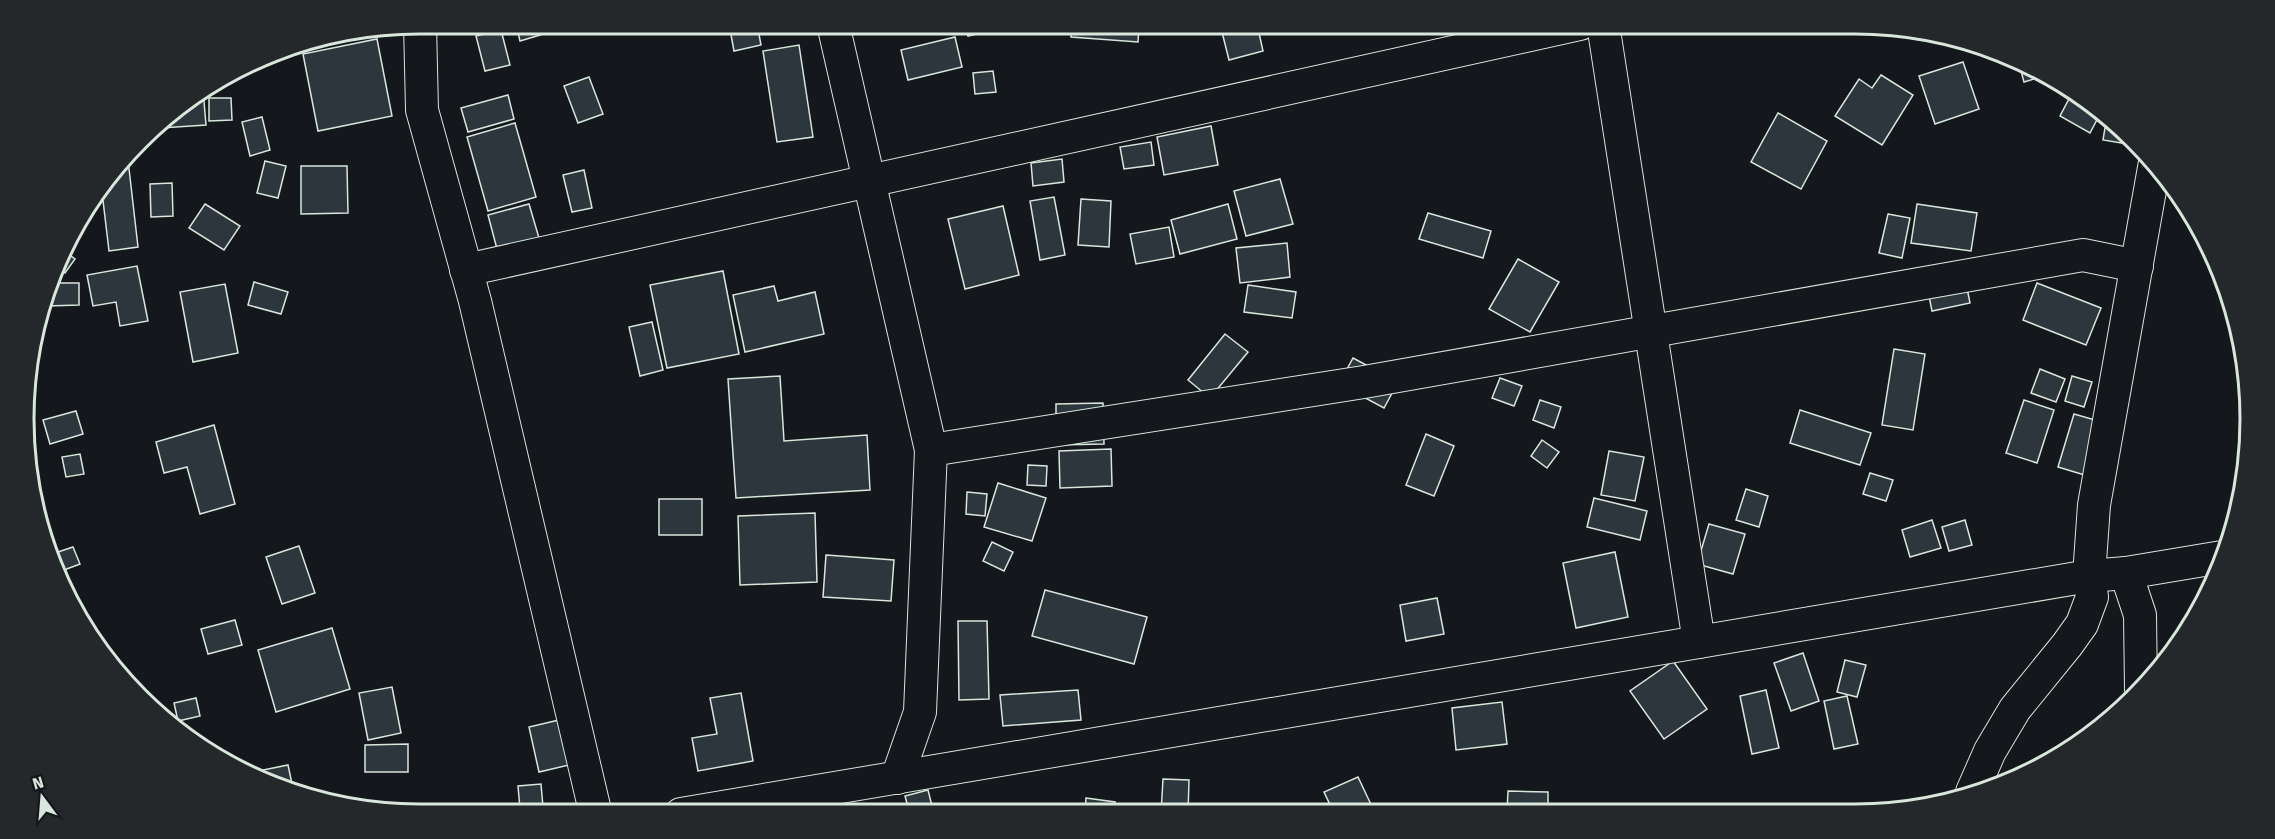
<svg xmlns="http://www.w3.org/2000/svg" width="2275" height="839" viewBox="0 0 2275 839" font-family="'Fira Sans',sans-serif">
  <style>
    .building { fill: #2c363c; stroke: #d8e6dc; stroke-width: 1.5 }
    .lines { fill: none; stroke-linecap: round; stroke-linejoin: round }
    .street-casing { stroke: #d8e6dc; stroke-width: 34 }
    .street { stroke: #14181c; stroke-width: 32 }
    .rim { fill: none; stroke: #d8e6dc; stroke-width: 3 }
  </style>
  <rect width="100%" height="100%" fill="#14181c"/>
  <g class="building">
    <path d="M465 24H497L467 32Z"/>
    <path d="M516 24H544L547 33 520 41Z"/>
    <path d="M729 24H757L761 45 734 51Z"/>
    <path d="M965 24H1020L968 36Z"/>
    <path d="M1072 24H1139L1138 42 1071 37Z"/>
    <path d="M1220 24H1257L1263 51 1229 60Z"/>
    <path d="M1837 24H1856L1874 26 1839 34Z"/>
    <path d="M501 30 510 65 485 71 476 36Z"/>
    <path d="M955 37 962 67 908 80 901 50Z"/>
    <path d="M377 39 392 116 318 131 303 54Z"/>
    <path d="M799 45 813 137 777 142 763 51Z"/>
    <path d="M2018 60 2031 65 2047 75 2024 82Z"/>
    <path d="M1963 62 1979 109 1935 124 1919 76Z"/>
    <path d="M993 71 996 92 975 94 973 73Z"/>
    <path d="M1881 75 1913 95 1882 145 1835 116 1859 79 1872 88Z"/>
    <path d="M589 77 603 114 578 123 564 86Z"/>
    <path d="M203 90 206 125 161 128V121Z"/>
    <path d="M508 95 514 119 468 132 461 108Z"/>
    <path d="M2070 97 2101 112 2090 133 2060 116Z"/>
    <path d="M209 98H231L232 120 209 121Z"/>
    <path d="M1778 113 1827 141 1801 189 1751 162Z"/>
    <path d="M2107 116 2140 146 2103 140Z"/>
    <path d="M262 117 270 150 250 156 242 122Z"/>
    <path d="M515 123 536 197 488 211 467 137Z"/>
    <path d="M1211 126 1218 165 1164 175 1157 137Z"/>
    <path d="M1151 142 1154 165 1124 169 1120 147Z"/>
    <path d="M1062 159 1064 182 1033 186 1031 163Z"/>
    <path d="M128 160 138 247 109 251 102 192Z"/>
    <path d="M265 161 286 166 278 198 257 193Z"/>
    <path d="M301 166H347L348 213 301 214Z"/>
    <path d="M584 170 592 208 572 212 563 175Z"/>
    <path d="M1280 179 1293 224 1246 236 1234 191Z"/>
    <path d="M172 183 173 216 151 217 150 184Z"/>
    <path d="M1054 197 1065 255 1040 260 1030 201Z"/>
    <path d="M1081 199 1111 201 1109 247 1078 245Z"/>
    <path d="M205 204 240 226 224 250 189 228Z"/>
    <path d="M529 204 539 238 497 249 488 215Z"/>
    <path d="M1228 204 1237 239 1180 254 1171 220Z"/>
    <path d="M1917 204 1977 213 1971 251 1911 243Z"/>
    <path d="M1003 206 1019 275 965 289 948 219Z"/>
    <path d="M1428 213 1491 231 1483 258 1419 239Z"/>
    <path d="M1888 214 1910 218 1902 258 1879 253Z"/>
    <path d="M1169 227 1174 257 1136 264 1130 234Z"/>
    <path d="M1287 243 1290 277 1240 283 1236 248Z"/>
    <path d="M64 251 75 259 65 273 57 267Z"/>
    <path d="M1518 259 1559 282 1530 332 1489 309Z"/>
    <path d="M137 266 148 321 120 326 116 302 93 306 87 275Z"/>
    <path d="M723 271 739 354 667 368 650 285Z"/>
    <path d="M254 282 288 292 281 314 248 305Z"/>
    <path d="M49 283H79V305L47 306Z"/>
    <path d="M1966 283 1970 303 1932 311 1928 291Z"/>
    <path d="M2037 283 2101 308 2086 345 2023 320Z"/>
    <path d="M225 284 238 353 193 362 180 292Z"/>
    <path d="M1248 285 1296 292 1292 318 1244 312Z"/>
    <path d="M774 286 778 301 815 292 824 334 745 352 733 295Z"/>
    <path d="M652 322 663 370 640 376 629 327Z"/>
    <path d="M1225 334 1248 352 1210 398 1188 380Z"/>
    <path d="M1894 349 1925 354 1913 430 1882 425Z"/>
    <path d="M1353 358 1398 382 1384 408 1339 384Z"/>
    <path d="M33 361 36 377 28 379 29 362Z"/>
    <path d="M2040 369 2065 379 2056 402 2031 393Z"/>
    <path d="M780 376 784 441 867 435 870 490 736 498 728 379Z"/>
    <path d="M2072 376 2092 382 2084 407 2065 401Z"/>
    <path d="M1500 378 1522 386 1514 406 1492 398Z"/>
    <path d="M1540 400 1561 407 1554 428 1533 420Z"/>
    <path d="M2024 400 2054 410 2037 463 2006 453Z"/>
    <path d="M1103 403 1104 444 1056 445V404Z"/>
    <path d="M1800 410 1871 433 1860 465 1790 443Z"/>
    <path d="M76 411 83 434 50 444 43 420Z"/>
    <path d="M2074 414 2116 426 2101 480 2058 467Z"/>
    <path d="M214 425 235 504 200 514 187 467 164 473 156 442Z"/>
    <path d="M1426 434 1454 446 1434 496 1406 485Z"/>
    <path d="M1542 440 1559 452 1547 468 1531 456Z"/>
    <path d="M1111 449 1112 486 1060 488 1059 451Z"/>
    <path d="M1609 451 1644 457 1635 501 1601 495Z"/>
    <path d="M80 454 84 474 66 477 62 457Z"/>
    <path d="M1028 465 1047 466 1046 486 1027 485Z"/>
    <path d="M1870 473 1893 480 1886 501 1863 494Z"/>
    <path d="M998 483 1046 498 1032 541 984 527Z"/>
    <path d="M1746 489 1768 496 1759 527 1736 520Z"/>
    <path d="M967 492 987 494 985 516 966 514Z"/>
    <path d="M1594 498 1647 511 1640 540 1587 527Z"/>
    <rect x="659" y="499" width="43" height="36"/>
    <path d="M815 513 817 582 740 585 738 516Z"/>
    <path d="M1932 520 1941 548 1910 557 1902 530Z"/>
    <path d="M1965 520 1972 545 1949 551 1942 527Z"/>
    <path d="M1709 524 1745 534 1733 574 1697 564Z"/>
    <path d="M992 542 1013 552 1004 571 983 561Z"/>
    <path d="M299 546 315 593 282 604 266 557Z"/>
    <path d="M73 547 80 564 56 573 49 555Z"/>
    <path d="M1615 552 1628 617 1576 628 1563 563Z"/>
    <path d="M826 555 894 560 891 601 823 597Z"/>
    <path d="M1045 590 1147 617 1134 664 1032 636Z"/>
    <path d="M1437 598 1444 634 1406 641 1400 605Z"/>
    <path d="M235 620 242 645 208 654 201 629Z"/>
    <path d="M958 621H987L989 699 959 700Z"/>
    <path d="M332 628 350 689 276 712 258 650Z"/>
    <path d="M1803 653 1819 701 1791 711 1774 663Z"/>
    <path d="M1845 660 1866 665 1857 697 1837 692Z"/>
    <path d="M1673 661 1707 709 1664 739 1630 691Z"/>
    <path d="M392 687 401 733 368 740 359 693Z"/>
    <path d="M1078 690 1081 720 1003 726 1000 695Z"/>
    <path d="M1766 690 1779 748 1752 754 1740 696Z"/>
    <path d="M741 693 753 761 698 771 692 738 717 734 710 698Z"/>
    <path d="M1847 696 1858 744 1834 749 1824 701Z"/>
    <path d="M196 698 200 716 178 721 174 703Z"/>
    <path d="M1502 702 1507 744 1456 750 1452 708Z"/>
    <path d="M559 720 569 765 539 772 529 727Z"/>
    <path d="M408 744V772H365V745Z"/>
    <path d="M288 765 294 793 260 780 258 771Z"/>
    <path d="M1358 777 1375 813H1334L1324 792Z"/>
    <path d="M1163 779 1189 780 1188 813H1161Z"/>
    <path d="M541 784 543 807 520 809 518 786Z"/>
    <path d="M928 790 934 814H910L905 796Z"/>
    <path d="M1508 791 1548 792V812H1507Z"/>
    <path d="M1086 798 1115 802 1113 813H1085Z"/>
    <path d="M1122 807 1147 813H1121Z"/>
  </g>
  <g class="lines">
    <g class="street-casing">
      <g id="street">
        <path d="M420 24 422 110 475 301 596 815"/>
        <path d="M833 24 931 450 920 712 897 778"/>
        <path d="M1603 24 1699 642"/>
        <path d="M466 270 1580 24"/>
        <path d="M931 450 1364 382 2083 255 2137 266"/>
        <path d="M2126 573 2140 615 2141 689"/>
        <path d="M1972 792 1990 751 2015 709 2067 645 2082 624 2092 597 2089 576 2094 505 2155 162"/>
        <path d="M681 814 2089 576 2126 573 2222 557"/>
      </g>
    </g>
    <use href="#street" class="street"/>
  </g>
  <path d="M0 0H2275V839H0ZM419 34H1855A385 385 0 0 1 2240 419V419A385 385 0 0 1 1855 804H419A385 385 0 0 1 34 419V419A385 385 0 0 1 419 34Z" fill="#24282b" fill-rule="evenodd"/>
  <path class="rim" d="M419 34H1855A385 385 0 0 1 2240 419V419A385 385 0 0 1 1855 804H419A385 385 0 0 1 34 419V419A385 385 0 0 1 419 34Z"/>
  <g transform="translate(42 797) rotate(344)" stroke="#14181c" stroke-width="4.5" paint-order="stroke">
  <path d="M0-4.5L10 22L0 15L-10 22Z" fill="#d8e6dc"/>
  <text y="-9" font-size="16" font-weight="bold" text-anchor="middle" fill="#d8e6dc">N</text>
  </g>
</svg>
